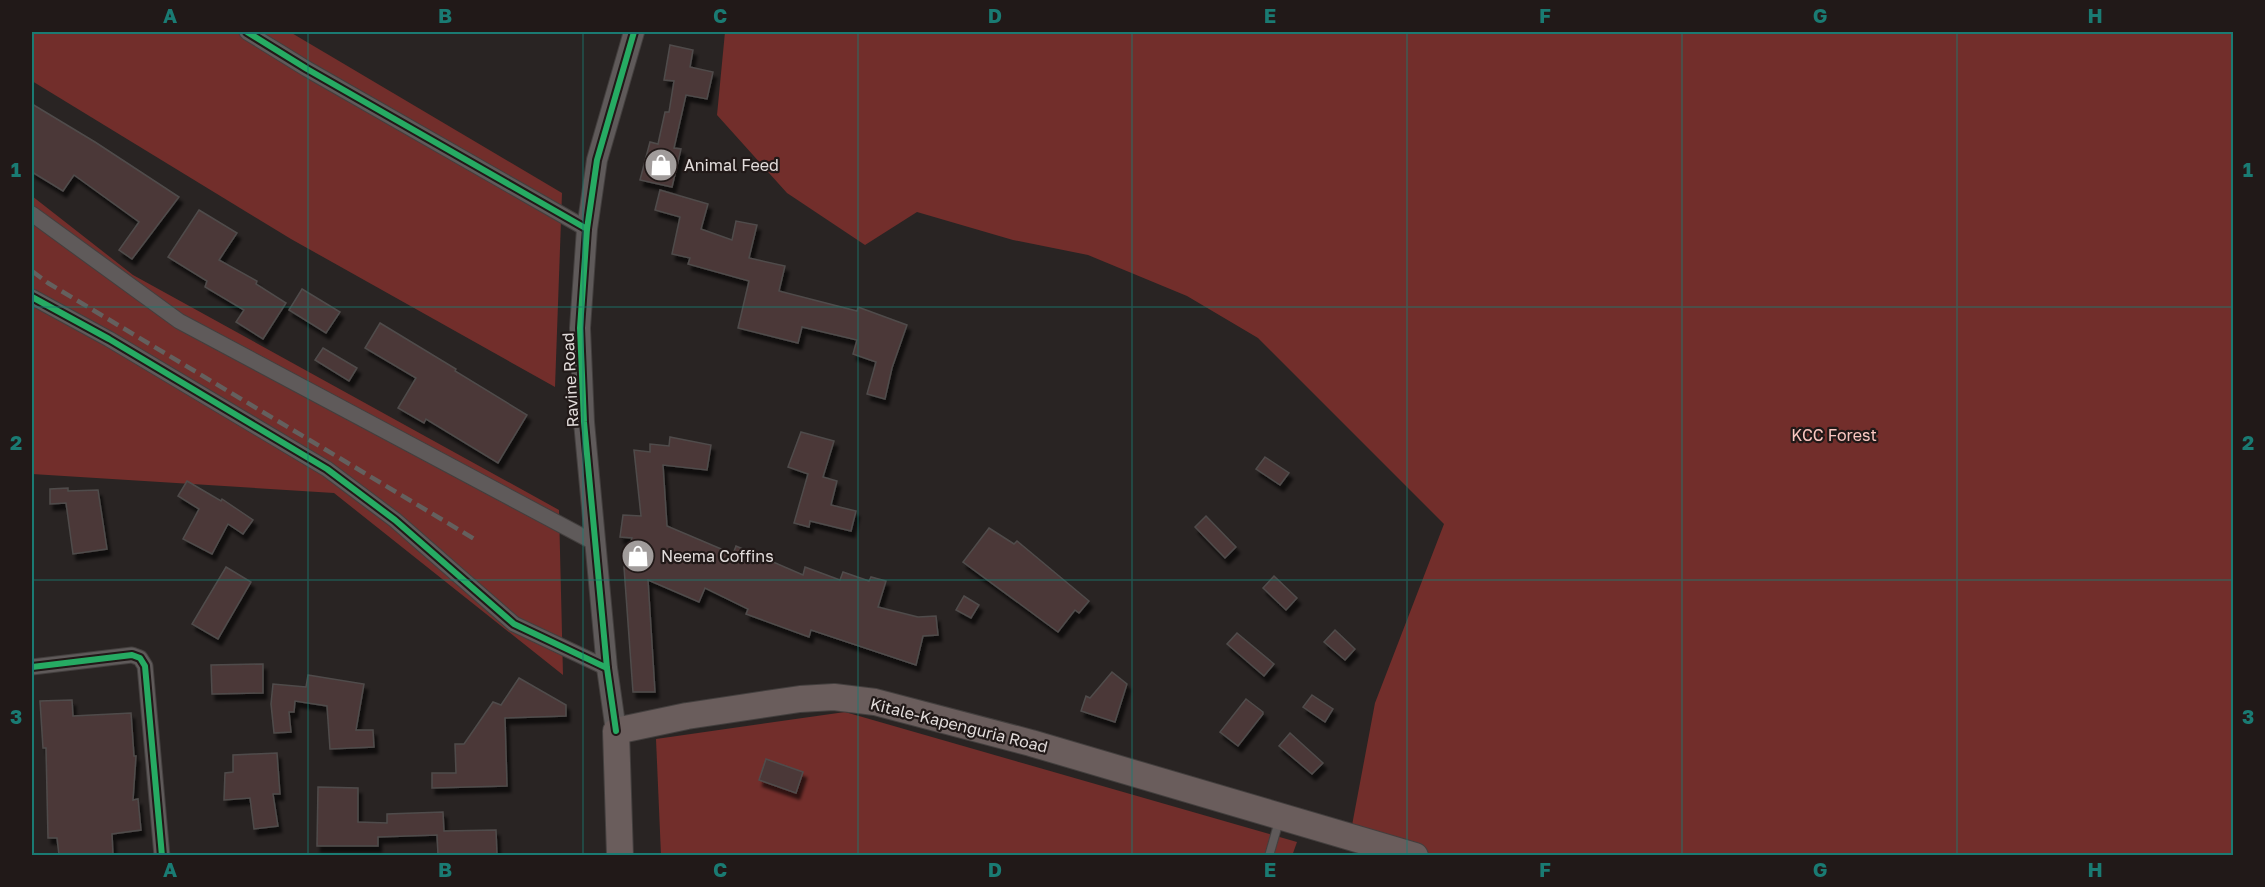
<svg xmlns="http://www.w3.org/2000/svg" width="2265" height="887" viewBox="0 0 2265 887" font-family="'Golos Text',sans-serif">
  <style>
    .green { fill: #722e2b }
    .building { fill: #4b3838; stroke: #504c4b; stroke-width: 1.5; filter: url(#shadow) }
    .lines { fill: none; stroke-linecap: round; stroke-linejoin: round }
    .service-casing { stroke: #433f3e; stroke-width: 10 }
    .minor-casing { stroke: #433f3e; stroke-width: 17 }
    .tertiary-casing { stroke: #433f3e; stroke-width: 22 }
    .trunk-casing { stroke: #433f3e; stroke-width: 28 }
    .service { stroke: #5f5a5a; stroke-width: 8 }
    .minor { stroke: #5f5a5a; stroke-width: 15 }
    .tertiary { stroke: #5f5a5a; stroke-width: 20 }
    .trunk { stroke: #6a5d5c; stroke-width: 26 }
    .rail { stroke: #64605e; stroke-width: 4.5; stroke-dasharray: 12 6; stroke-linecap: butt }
    .cycleway-casing { stroke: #211918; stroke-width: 10 }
    .cycleway { stroke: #26ab63; stroke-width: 6 }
    .grid { fill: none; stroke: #1a7b73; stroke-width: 1.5; stroke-opacity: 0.55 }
    .labels { text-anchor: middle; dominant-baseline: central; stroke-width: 4.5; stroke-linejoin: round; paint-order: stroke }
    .poi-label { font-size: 16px; fill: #e2dcdb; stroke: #211918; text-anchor: start }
    .street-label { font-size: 16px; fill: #e2dcdb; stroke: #211918 }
    .park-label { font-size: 16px; fill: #fbc7c1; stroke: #211918 }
    .neatline { fill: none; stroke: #1a7b73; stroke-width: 2 }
    .grid-label { font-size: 20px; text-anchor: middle; font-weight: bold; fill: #1a7b73 }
  </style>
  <defs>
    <filter id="shadow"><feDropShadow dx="3.5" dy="6" stdDeviation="1.5" flood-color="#0009"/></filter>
  </defs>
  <rect width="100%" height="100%" fill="#292423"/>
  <g class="green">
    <path d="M32 32H290L562 193 555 387 291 239 32 81Z"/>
    <path d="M725 32H2233V855L1418 856 1350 836 1375 703 1444 524 1258 338 1187 296 1088 255 1013 240 917 212 865 245 787 193 717 115Z"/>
    <path d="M32 196 133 275 559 510 563 675 334 493 32 474Z"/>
    <path d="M845 712 1297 842 1292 856 661 855 656 739Z"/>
  </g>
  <g class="building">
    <path d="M670 45 693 50 690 67 713 72 707 99 686 95 674 148 681 149 672 187 640 180 650 142 658 144 665 112H669L674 81 664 80Z"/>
    <path d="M32 104 95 142 179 197 132 259 119 250 139 222 74 175 63 191 32 172Z"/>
    <path d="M660 190 708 204 701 229 732 240 736 221 757 225 749 258 785 266 779 291 857 311 858 307 907 325 892 368 885 399 867 394 876 362 853 354 857 340 802 327 798 343 738 328 749 281 688 264 690 258 672 254 680 217 655 210Z"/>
    <path d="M199 210 237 233 219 260 257 281 256 284 286 303 263 339 236 322 244 310 205 287 207 281 168 257Z"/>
    <path d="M302 289 340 312 326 333 289 310Z"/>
    <path d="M380 323 456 369 455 371 527 415 498 463 426 419 424 423 398 408 416 378 365 348Z"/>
    <path d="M323 348 357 368 349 381 315 360Z"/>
    <path d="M801 432 834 441 823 477 837 481 831 505 856 511 851 531 810 521 809 527 794 523 808 474 788 467Z"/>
    <path d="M670 437 711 445 707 470 663 465 667 526 733 554 736 546 803 575 805 567 840 580 843 572 869 581 871 577 886 581 878 607 918 617 936 616 938 635 923 636 916 665 811 630 809 637 746 614 748 609 705 588 699 602 648 580 655 692H633L624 567 632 538 620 537 623 515 641 516 634 450 650 452V444L669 446Z"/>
    <path d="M1265 457 1289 473 1280 485 1256 469Z"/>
    <path d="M187 481 221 501 222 499 253 520 243 534 228 524 212 554 183 539 199 509 178 496Z"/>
    <path d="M68 488V491L98 490 107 549 73 554 66 503 50 504V489Z"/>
    <path d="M1206 516 1236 547 1225 558 1195 527Z"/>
    <path d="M989 528 1014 544 1017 541 1089 601 1079 613 1075 610 1058 632 963 562Z"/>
    <path d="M226 567 251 582 218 639 192 624Z"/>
    <path d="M1274 576 1297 598 1286 610 1263 588Z"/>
    <path d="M964 596 979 605 971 618 956 610Z"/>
    <path d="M1335 630 1355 649 1345 660 1324 642Z"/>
    <path d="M1237 633 1274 664 1264 676 1227 644Z"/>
    <path d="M263 664V693L212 694 211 665Z"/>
    <path d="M1112 672 1127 684 1115 722 1081 711 1086 696 1090 698Z"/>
    <path d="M308 675 364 684 356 730H373L374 747 330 749 327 706 295 701 294 712H289L291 732 274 733 271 704 273 684 306 687Z"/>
    <path d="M519 678 566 705V716L505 718 507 786 432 788V773H456L455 744H464L493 702 501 705Z"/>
    <path d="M1312 695 1333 709 1325 722 1303 707Z"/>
    <path d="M1246 699 1263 712V714L1238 746 1220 732Z"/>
    <path d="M72 700 73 716 131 713 134 756H136L133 800 138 799 141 830 112 834 113 855H59L57 838H48L46 748H43L40 701Z"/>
    <path d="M1290 733 1323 763 1312 774 1279 746Z"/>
    <path d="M277 753 280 794H273L278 826 254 829 250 798 224 800 225 773 233 772V755Z"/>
    <path d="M766 759 803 772 796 793 759 780Z"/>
    <path d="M318 787 358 788V822L387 823V814L443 812 444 831 496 830 497 855H438L437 835 378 837V846H317Z"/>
  </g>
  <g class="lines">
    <g class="service-casing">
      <path id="service" d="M1269 856 1279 821"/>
    </g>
    <g class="minor-casing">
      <g id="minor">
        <path d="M247 32 307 69 587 229"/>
        <path d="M32 214 179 321 597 544"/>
        <path d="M32 297 109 339 327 469 395 520 514 624 607 668"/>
        <path d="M32 667 132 655 140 658 145 666 162 856"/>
      </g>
    </g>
    <g class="tertiary-casing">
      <path id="tertiary" d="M616 731 607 668 584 422 580 328 587 229 597 160 634 32"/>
    </g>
    <g class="trunk-casing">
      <path id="trunk" d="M620 856 616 731 687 716 800 699 834 697 875 702 1031 743 1415 856"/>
    </g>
    <use href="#service" class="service"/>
    <use href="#minor" class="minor"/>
    <use href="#tertiary" class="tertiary"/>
    <use href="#trunk" class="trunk"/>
    <path class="rail" d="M32 271 48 283 476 540"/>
    <g class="cycleway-casing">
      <g id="cycleway">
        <path d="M247 32 307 69 587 229"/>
        <path d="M32 297 109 339 327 469 395 520 514 624 607 668"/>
        <path d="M32 667 132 655 140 658 145 666 162 856"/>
        <path d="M616 731 607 668 584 422 580 328 587 229 597 160 634 32"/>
      </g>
    </g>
    <use href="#cycleway" class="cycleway"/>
  </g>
  <path class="grid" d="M308 32V856M583 32V856M858 32V856M1132 32V856M1407 32V856M1682 32V856M1957 32V856M32 307H2234M32 580H2234"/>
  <defs>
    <g id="shop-disc" transform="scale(1.725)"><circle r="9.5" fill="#a19c9b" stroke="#211918"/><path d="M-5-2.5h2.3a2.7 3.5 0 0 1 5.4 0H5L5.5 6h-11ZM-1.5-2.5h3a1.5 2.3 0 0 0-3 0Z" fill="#fff"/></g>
  </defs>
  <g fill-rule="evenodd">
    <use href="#shop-disc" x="661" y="165"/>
    <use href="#shop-disc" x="638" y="556"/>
  </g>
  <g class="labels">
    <g class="poi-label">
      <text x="684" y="165">Animal Feed</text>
      <text x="661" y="556">Neema Coffins</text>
    </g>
    <g class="street-label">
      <text transform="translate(570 380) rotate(-93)">Ravine Road</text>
      <text transform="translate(959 725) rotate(14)">Kitale-Kapenguria Road</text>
    </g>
    <g class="park-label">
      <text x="1834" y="435">KCC Forest</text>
    </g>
  </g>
  <rect width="2265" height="887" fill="none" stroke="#211918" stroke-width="66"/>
  <rect x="33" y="33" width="2199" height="821" class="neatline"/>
  <g class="grid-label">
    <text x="170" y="23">A</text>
    <text x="445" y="23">B</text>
    <text x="720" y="23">C</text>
    <text x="995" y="23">D</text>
    <text x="1270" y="23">E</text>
    <text x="1545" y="23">F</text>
    <text x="1820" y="23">G</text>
    <text x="2095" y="23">H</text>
    <text x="16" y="177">1</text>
    <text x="2248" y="177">1</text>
    <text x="16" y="450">2</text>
    <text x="2248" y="450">2</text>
    <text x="16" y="724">3</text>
    <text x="2248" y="724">3</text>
    <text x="170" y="877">A</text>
    <text x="445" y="877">B</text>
    <text x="720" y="877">C</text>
    <text x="995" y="877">D</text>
    <text x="1270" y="877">E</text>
    <text x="1545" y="877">F</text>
    <text x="1820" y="877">G</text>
    <text x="2095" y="877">H</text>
  </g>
</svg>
